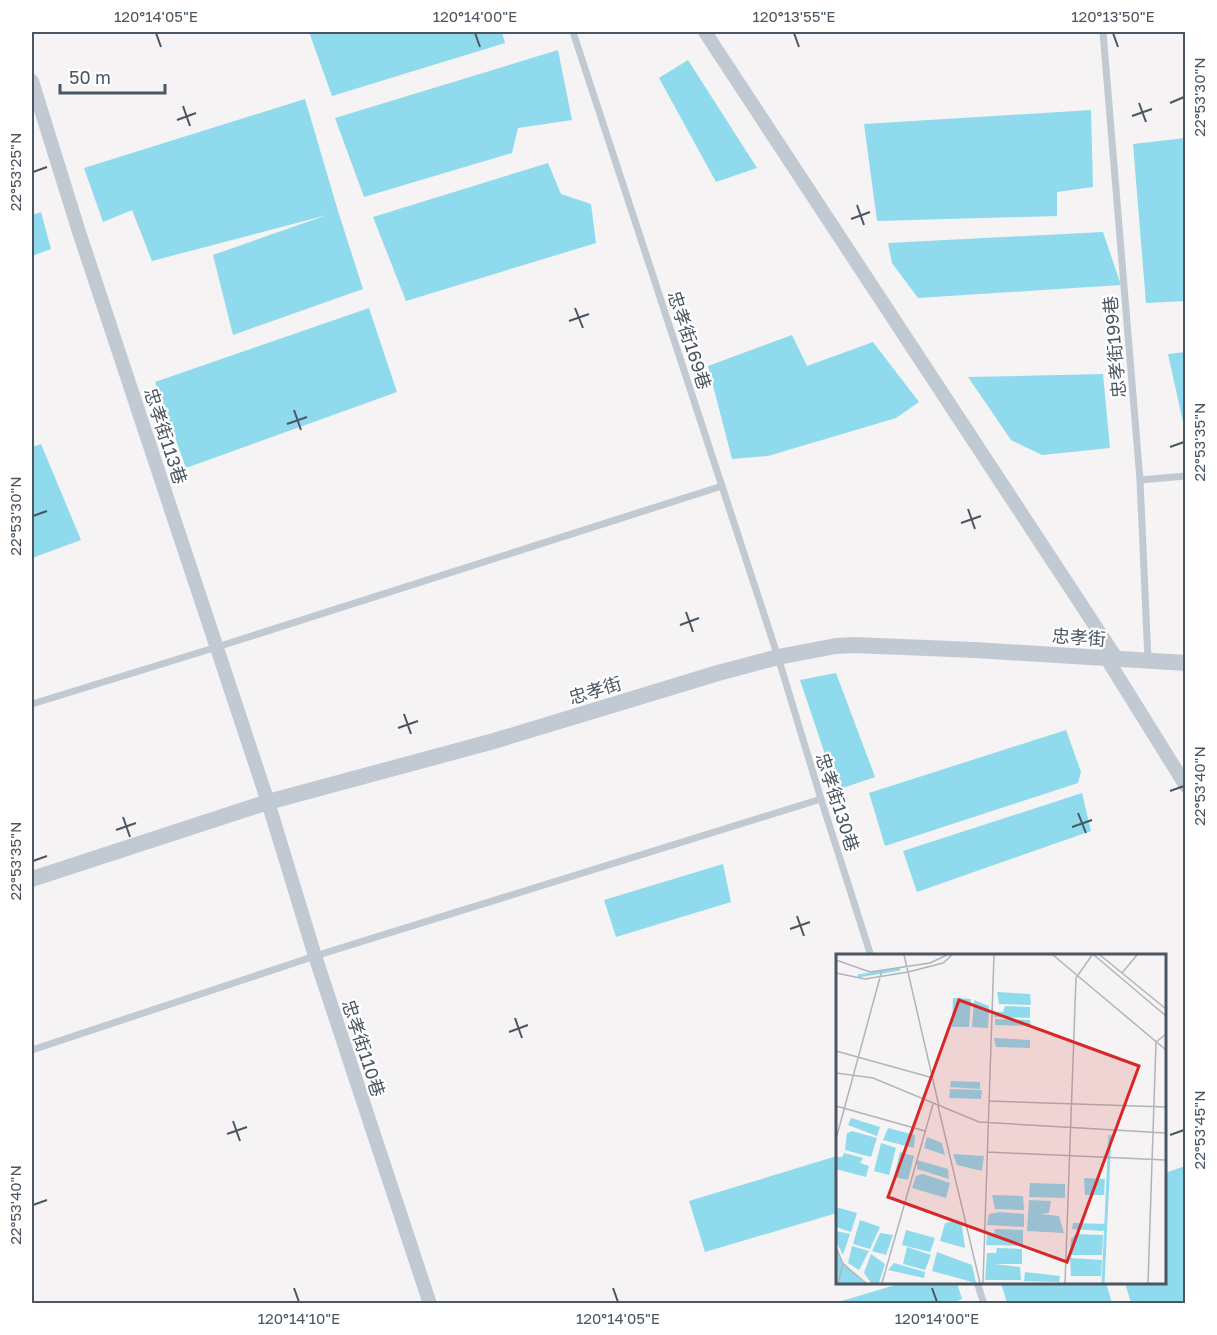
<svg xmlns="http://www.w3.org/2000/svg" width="1217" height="1335" viewBox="0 0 1217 1335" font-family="'Golos Text','Noto Sans TC',sans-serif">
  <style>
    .water { fill: #90daee }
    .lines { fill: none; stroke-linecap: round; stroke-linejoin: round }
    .service { stroke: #c1cad2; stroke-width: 7 }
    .minor { stroke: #c1cad2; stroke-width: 14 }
    .tertiary { stroke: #c1cad2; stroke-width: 16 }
    .ticks { fill: none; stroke: #4a5661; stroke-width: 2 }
    .labels { text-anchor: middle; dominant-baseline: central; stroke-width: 4.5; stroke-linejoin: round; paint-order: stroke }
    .street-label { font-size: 18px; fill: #4a5661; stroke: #fff }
    .inset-river { fill: none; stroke: #90daee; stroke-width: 3 }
    .inset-road { fill: none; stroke: #b1b4b9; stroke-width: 1.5 }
    .view { fill: #d62828; fill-opacity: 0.15; stroke: #d62828; stroke-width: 3 }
    .inset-edge { fill: none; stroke: #4a5661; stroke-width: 3 }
    .neatline { fill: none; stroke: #4a5661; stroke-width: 2 }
    .ticks-label { font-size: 15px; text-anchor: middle; fill: #4a5661 }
  </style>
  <rect width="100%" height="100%" fill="#f5f3f3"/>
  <g class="water">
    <path d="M309 32H502L505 43 332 96Z"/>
    <path d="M558 50 572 120 518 128 512 153 364 197 335 118Z"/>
    <path d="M688 60 757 168 716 182 659 78Z"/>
    <path d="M305 99 338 211 363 289 233 335 213 255 327 215 152 261 132 210 103 222 84 168Z"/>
    <path d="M1091 110 1093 187 1057 192V216L877 221 864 124Z"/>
    <path d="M1185 138V301L1146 303 1133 144Z"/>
    <path d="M548 163 561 194 591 204 596 243 406 301 373 217Z"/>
    <path d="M41 212 51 249 32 256V215Z"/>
    <path d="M1103 232 1121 285 918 298 892 263 888 243Z"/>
    <path d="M369 308 397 392 186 468 155 382Z"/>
    <path d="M792 335 807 366 873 342 919 402 896 418 768 456 732 459 708 366Z"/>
    <path d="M1185 352 1186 431H1185L1168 354Z"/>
    <path d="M1103 374 1110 448 1042 455 1011 440 968 377Z"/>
    <path d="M41 444 81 540 32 558V447Z"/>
    <path d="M836 673 875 777 837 790 800 680Z"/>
    <path d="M1066 730 1081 772 1078 783 885 846 869 793Z"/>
    <path d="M1082 793 1091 831 917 892 903 851Z"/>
    <path d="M723 864 731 902 616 937 604 900Z"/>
    <path d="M837 1156V1213L705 1252 689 1201Z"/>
    <path d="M1185 1166V1303H1131L1125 1283 1164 1282 1165 1173Z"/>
    <path d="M902 1283H957L962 1299 949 1304 835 1303Z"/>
    <path d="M1001 1283H1106L1112 1303H1007Z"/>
  </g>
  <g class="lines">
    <g class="service">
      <path d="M573 32 778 657 821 799 871 956"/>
      <path d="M1103 32 1140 480 1148 660"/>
      <path d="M1140 480 1186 476"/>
      <path d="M32 704 217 647 722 486"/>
      <path d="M32 1050 315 956 821 799"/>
      <path d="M977 1282 984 1304"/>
    </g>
    <g class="minor">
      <path d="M705 32 1117 659"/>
      <path d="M32 81 79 232 268 802 315 956 430 1304"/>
      <path d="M1107 659 1186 786"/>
    </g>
    <path class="tertiary" d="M32 879 268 802 494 741 718 673 778 657 836 646 854 645 975 650 1186 663"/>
  </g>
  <path class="ticks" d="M156 33 161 47M475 33 480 47M794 33 799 47M1113 33 1118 47M1139 103 1146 122M1170 103 1184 97M183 106 190 126M1132 116 1152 109M177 120 196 113M33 172 47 167M857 205 864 225M851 219 870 212M575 308 583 328M569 321 589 314M294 410 301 430M287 424 307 417M1170 447 1184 442M968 509 975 529M33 516 47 511M961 523 981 516M686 612 693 632M680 625 699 618M404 714 411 734M398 728 418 721M1170 791 1184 786M1078 813 1086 833M123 817 130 837M1072 827 1092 820M116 830 136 823M33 861 47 856M797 916 804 936M790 929 810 922M515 1018 522 1038M509 1032 528 1025M233 1121 240 1141M227 1134 247 1127M1170 1135 1184 1130M33 1205 47 1200M294 1288 299 1302M613 1288 618 1302M932 1288 937 1302"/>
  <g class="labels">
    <g class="street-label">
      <text transform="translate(690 340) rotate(72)">忠孝街169巷</text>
      <text transform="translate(1114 347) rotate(-95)">忠孝街199巷</text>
      <text transform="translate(166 436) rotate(72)">忠孝街113巷</text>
      <text transform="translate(1079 637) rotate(4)">忠孝街</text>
      <text transform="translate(595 690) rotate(-17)">忠孝街</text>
      <text transform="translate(838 802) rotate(72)">忠孝街130巷</text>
      <text transform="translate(364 1048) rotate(72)">忠孝街110巷</text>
    </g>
  </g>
  <g transform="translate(836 954)">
    <rect width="330" height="330" fill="#f5f3f3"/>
    <path d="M161 38 194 40 195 51 163 50ZM117 44 135 45 133 73H116ZM138 46 153 52 152 74 136 73ZM169 52 194 53V64L158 63 159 58H167ZM159 65 194 66 195 72 159 71ZM158 84 194 86V94L160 93ZM115 127 144 128V135L114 133ZM114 135 146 136 145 145 113 144ZM15 164 44 173 41 182 12 171ZM52 174 79 181 78 194 47 186ZM16 177 41 184 35 203 9 196 11 179ZM91 183 106 189 109 201 88 194ZM45 189 60 194 53 221 38 217ZM64 198 78 202 72 226 58 223ZM8 199 27 204 24 209 33 212 30 223 0 215V203H6ZM117 200 148 202 146 217 121 211ZM81 206 112 215 113 225 81 215ZM87 220 114 229 110 244 76 234 80 222ZM248 224 269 225 268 241H249ZM194 229 229 230V244L193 243ZM156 241 187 242 188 256 159 255ZM193 246 215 247 213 259 204 260 223 262 228 279 191 277ZM0 253 21 259 15 278 0 273ZM164 258 188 260V273L151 271 153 260ZM24 266 44 273 34 295 17 290ZM120 267 126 272 129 294 104 287 109 269ZM237 269 270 270 267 277 236 275ZM159 275 187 276V292L150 291 151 281 158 280ZM70 276 99 284 94 298 66 291ZM0 277 14 280 7 301 0 287ZM44 279 57 281 50 301 36 297ZM240 280 267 281 266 301H234L235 285ZM16 292 33 297 23 316 12 309ZM71 293 95 301 89 316 67 310ZM161 294 186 295V310H159L184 313 185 326H149L151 299H160ZM0 296 6 307 28 329H0ZM101 298 136 311 140 329 96 317ZM35 300 49 310 43 329H35L28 319ZM234 304 266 306 265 322H235ZM58 309 89 318 88 324 52 316ZM189 318 224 322 223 328 188 327Z" fill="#90daee"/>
    <path class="inset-river" d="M22 22 64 15M267 329 274 181"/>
    <path class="inset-road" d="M68 1 103 152M217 1 330 96M258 1 330 62M264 1 330 55M0 6 34 18 94 9 111 1M0 19 29 25 72 18 107 9 116 1M286 19 301 1M0 97 97 124M0 119 37 124 143 168 330 179M153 147 330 153M0 152 89 177M102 152 144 329M0 185 46 16M151 198 330 206M0 293 7 310 2 329M7 310 30 329M46 329 97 150M147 329 158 1M229 329 240 24 256 1M312 329 320 88 330 80"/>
    <path class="view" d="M123 46 303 112 231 308 52 243Z"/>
    <rect width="330" height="330" class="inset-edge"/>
  </g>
  <rect width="1217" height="1335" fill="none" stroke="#ffffff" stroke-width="66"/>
  <path d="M60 84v9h105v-9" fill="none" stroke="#4a5661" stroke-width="3"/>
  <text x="69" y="84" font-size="18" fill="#4a5661" stroke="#ffffff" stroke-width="4.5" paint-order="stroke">50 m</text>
  <rect x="33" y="33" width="1151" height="1269" class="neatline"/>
  <g class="ticks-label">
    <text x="156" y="22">120°14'05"E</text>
    <text x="475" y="22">120°14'00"E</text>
    <text x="794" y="22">120°13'55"E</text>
    <text x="1113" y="22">120°13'50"E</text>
    <text transform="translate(1200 97) rotate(-90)" y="5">22°53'30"N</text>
    <text transform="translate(16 172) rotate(-90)" y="5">22°53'25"N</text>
    <text transform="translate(1200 442) rotate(-90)" y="5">22°53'35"N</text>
    <text transform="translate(16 516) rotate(-90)" y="5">22°53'30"N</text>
    <text transform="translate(1200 786) rotate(-90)" y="5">22°53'40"N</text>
    <text transform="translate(16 861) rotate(-90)" y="5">22°53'35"N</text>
    <text transform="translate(1200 1130) rotate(-90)" y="5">22°53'45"N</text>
    <text transform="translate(16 1205) rotate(-90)" y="5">22°53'40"N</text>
    <text x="299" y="1324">120°14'10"E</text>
    <text x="618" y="1324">120°14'05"E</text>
    <text x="937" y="1324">120°14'00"E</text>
  </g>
</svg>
